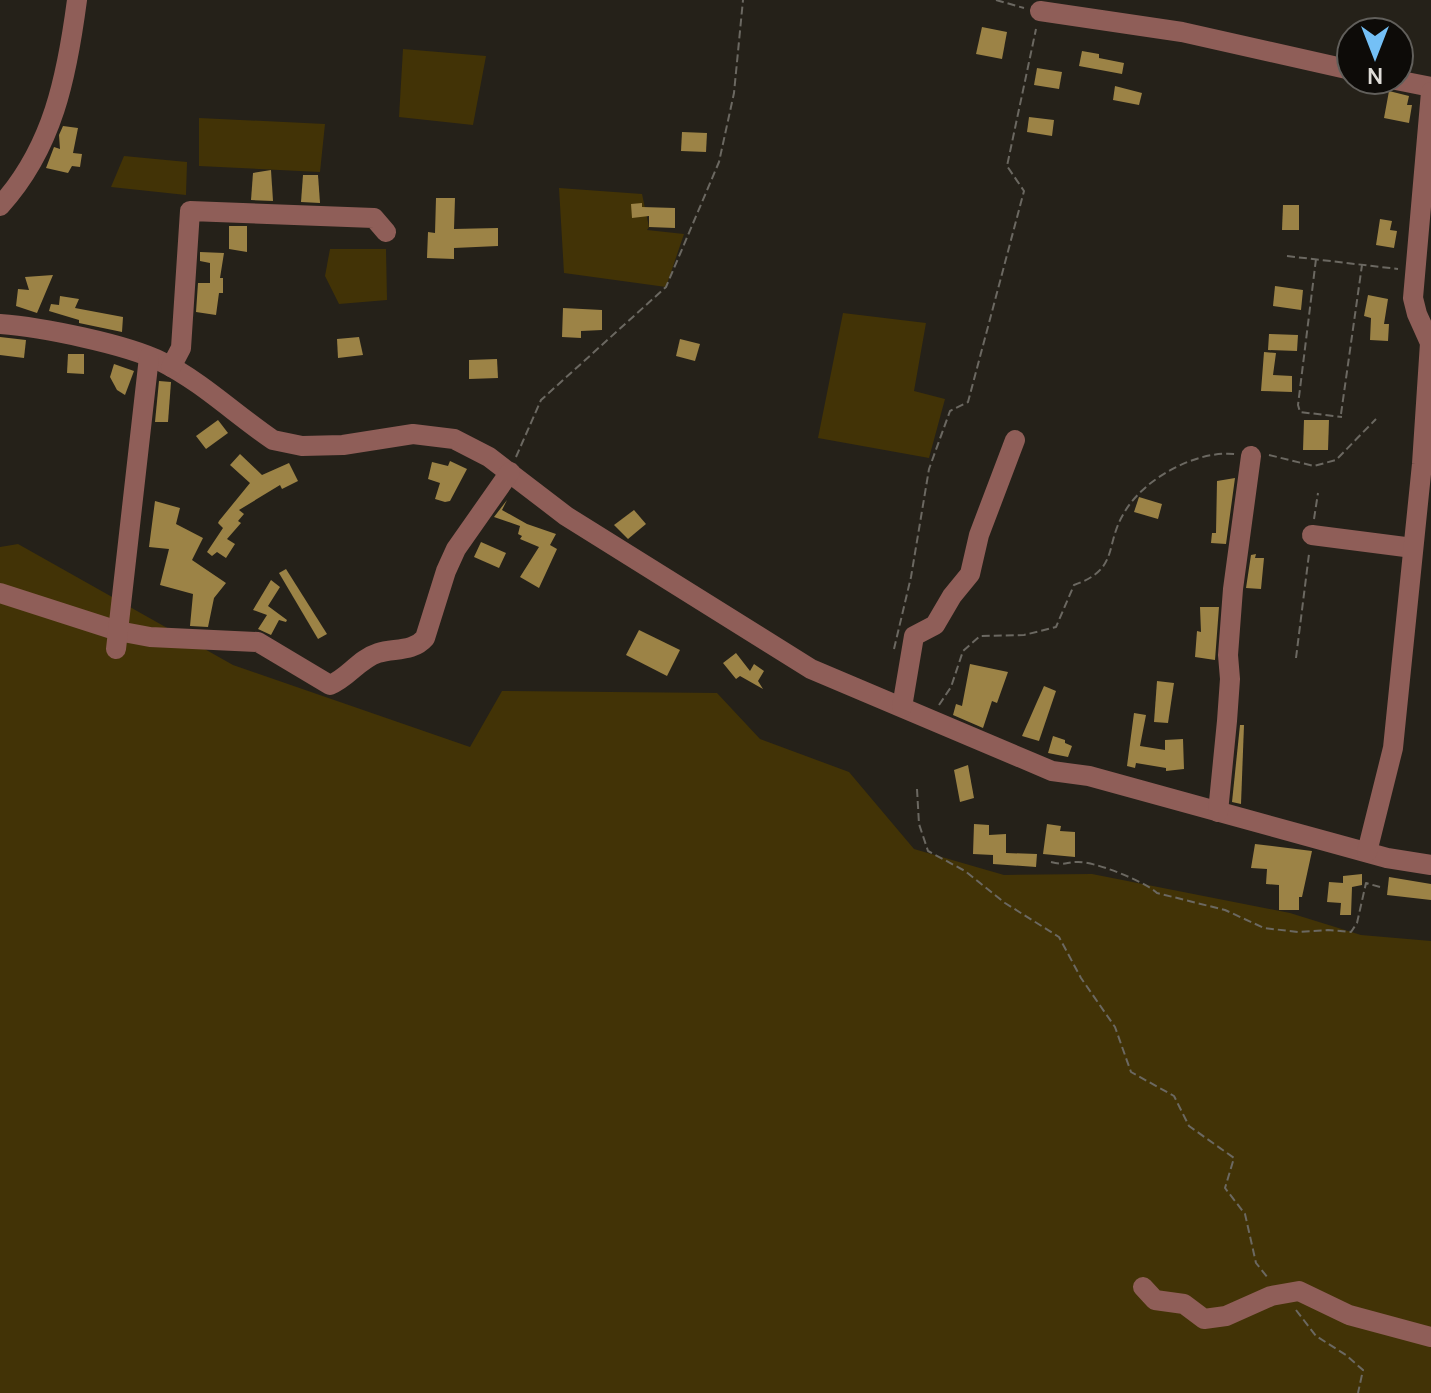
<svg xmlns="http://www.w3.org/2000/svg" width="1431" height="1393" viewBox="0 0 1431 1393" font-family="Manrope,sans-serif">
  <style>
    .green { fill: #423306 }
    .building { fill: #9c8346 }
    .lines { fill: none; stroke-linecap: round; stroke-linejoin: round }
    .path { stroke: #6b6861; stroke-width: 2; stroke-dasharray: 8 4; stroke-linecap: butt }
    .minor { stroke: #8f5e58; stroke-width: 20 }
  </style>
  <rect width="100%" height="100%" fill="#252119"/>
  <g class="green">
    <path d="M403 49 486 56 473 125 399 117Z"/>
    <path d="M199 118 325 124 320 172 199 166Z"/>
    <path d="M124 156 187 162 186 195 111 187Z"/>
    <path d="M559 188 642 194 649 227 647 230 684 234 666 287 564 273Z"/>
    <path d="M330 249H386L387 300 339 304 325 276Z"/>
    <path d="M843 313 926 323 914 391 945 399 929 458 818 438Z"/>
    <path d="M18 544 233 665 470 747 502 691 717 693 760 739 849 772 914 849 1004 875 1092 874 1290 913 1361 935 1431 941V1393H0V547Z"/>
  </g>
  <g class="building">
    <path d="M982 27 1007 32 1002 59 976 54Z"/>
    <path d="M1082 51 1099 54V58L1124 63 1122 74 1079 66Z"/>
    <path d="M1037 68 1062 72 1059 89 1034 85Z"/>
    <path d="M1115 86 1142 93 1139 105 1113 100Z"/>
    <path d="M1389 91 1409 96 1407 105H1412L1409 123 1384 118Z"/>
    <path d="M1029 117 1054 120 1052 136 1027 132Z"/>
    <path d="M63 126 78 128 73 153 82 154 80 167 72 166 68 173 46 168 54 147 60 149 59 135Z"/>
    <path d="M682 132 707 133 706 152 681 151Z"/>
    <path d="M271 170 273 201 251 200 253 173Z"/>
    <path d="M303 175H318L320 203 301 202Z"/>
    <path d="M436 198H455L454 229 498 228V246L454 248V259L427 258 428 232 435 233Z"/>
    <path d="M642 203V207L675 208V228L649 227V216L632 218 631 204Z"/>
    <path d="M1283 205H1299V230H1282Z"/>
    <path d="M1380 219 1392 221 1390 230 1397 231 1394 248 1376 245Z"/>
    <path d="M229 226H247V252L229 249Z"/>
    <path d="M200 252 224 253 220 278H223V293H219L216 315 196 312 198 283H210V263L200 261Z"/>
    <path d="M53 275 37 313 16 306 18 289 29 290 25 277Z"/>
    <path d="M1275 286 1303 290 1301 310 1273 306Z"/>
    <path d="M1368 295 1388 299 1384 324H1389L1388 341 1370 340 1371 318 1364 316Z"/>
    <path d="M60 296 79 299 75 308 123 317 122 332 79 323V320L49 311 51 304 59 305Z"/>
    <path d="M563 308 602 310V330L581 331V338L562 337Z"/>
    <path d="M1269 334 1298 335 1297 351 1268 350Z"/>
    <path d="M0 337 26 340 24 358 0 355Z"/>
    <path d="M359 337 363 355 338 358 337 339Z"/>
    <path d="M680 339 700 344 695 361 676 356Z"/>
    <path d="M1264 352 1276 353 1273 375 1292 376V392L1261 391Z"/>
    <path d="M68 354H84V374L67 373Z"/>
    <path d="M497 359 498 378 469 379V360Z"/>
    <path d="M114 364 134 371 125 395 117 390 110 377Z"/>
    <path d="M159 381 171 382 168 422H155Z"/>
    <path d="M218 420 228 433 206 449 196 436Z"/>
    <path d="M1304 420H1329L1328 450H1303Z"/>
    <path d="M240 454 262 475 289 463 298 481 282 489 280 485 239 510 244 514 238 521 241 523 227 539 235 544 226 558 217 552 212 556 207 552 223 528 218 523 219 521 250 483 230 465Z"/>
    <path d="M450 461 467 469 450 501 445 502 435 499 440 483 428 479 432 462 448 466Z"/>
    <path d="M1235 478 1226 544 1211 543 1212 533H1216L1217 481Z"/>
    <path d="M1139 497 1162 504 1158 519 1134 512Z"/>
    <path d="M507 500 502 510 527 524 556 534 550 545 557 549 539 588 520 577 539 547 520 539 522 536 518 534 521 522 520 526 494 517Z"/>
    <path d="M155 501 180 508 176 524 203 538 192 560 226 583 214 598 208 627 190 626 193 594 160 585 169 549 149 547Z"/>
    <path d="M634 510 646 524 628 539 614 525Z"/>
    <path d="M481 542 506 553 499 568 474 557Z"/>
    <path d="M1256 554 1255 558H1264L1261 589 1246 588 1251 555Z"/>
    <path d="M286 569 327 634 318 639 279 573Z"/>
    <path d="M271 580 280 587 268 606 287 620 286 622 279 620 271 635 258 629 267 615 253 610Z"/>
    <path d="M1200 607H1219L1215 660 1195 657 1197 631 1201 632Z"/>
    <path d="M639 630 680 650 667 676 626 655Z"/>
    <path d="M736 653 750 671 754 664 764 671 758 681 763 689 740 676 736 679 723 663Z"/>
    <path d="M970 664 1008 672 997 703 992 701 983 728 953 715 956 704 962 706Z"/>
    <path d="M1157 681 1174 683 1168 723 1154 722Z"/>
    <path d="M1044 686 1056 691 1039 741 1022 736Z"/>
    <path d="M1134 713 1146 715 1140 746 1165 750V740L1183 739 1184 769 1166 771V768L1136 763 1135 768 1127 766Z"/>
    <path d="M1240 725H1244L1241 804 1232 802Z"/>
    <path d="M1053 736 1065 740V743L1072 746 1068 757 1048 753Z"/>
    <path d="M968 765 974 798 960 802 954 770Z"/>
    <path d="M974 824 989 825V835L1006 834V853L1037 854 1036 867 993 864V855L973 854Z"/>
    <path d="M1047 824 1061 826 1060 831 1075 832V857L1043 854Z"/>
    <path d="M1255 844 1312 851 1302 897H1299V910H1279V885L1266 884 1267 869 1251 868Z"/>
    <path d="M1362 874V885L1352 887 1351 915H1340L1341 903 1327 902 1329 882 1343 883V876Z"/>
    <path d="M1389 877 1431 884V900L1387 895Z"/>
  </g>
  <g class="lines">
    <g class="path">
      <path d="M996 0 1024 8"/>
      <path d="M1287 256 1398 269"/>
      <path d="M1316 259 1298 405 1300 412 1342 417"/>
      <path d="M1341 414 1362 265"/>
      <path d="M1269 455 1314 466 1336 460 1376 419"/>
      <path d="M516 457 541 400 666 287 719 162 734 93 743 0"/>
      <path d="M1314 519 1318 493"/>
      <path d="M894 649 911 577 929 469 950 411 968 402 1024 191 1007 166 1036 29"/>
      <path d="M1296 658 1309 554"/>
      <path d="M939 705 951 687 963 651 980 636 1024 635 1056 627 1074 585C1120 569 1104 546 1124 513 1143 479 1196 450 1235 454"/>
      <path d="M917 789 919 824 928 851 965 871 1005 903 1059 937 1081 978 1115 1027 1131 1072 1174 1096 1189 1126 1234 1158 1225 1188 1245 1214 1256 1263 1268 1278"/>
      <path d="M1051 862C1067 866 1065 862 1077 862 1094 861 1144 881 1157 893L1225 910 1264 928 1298 932 1328 930 1351 932 1357 923 1366 883 1380 887"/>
      <path d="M1296 1310 1316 1336 1346 1355 1363 1370 1358 1393"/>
    </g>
    <g class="minor">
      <path d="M1040 11 1182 32 1351 70"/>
      <path d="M1396 80 1431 87"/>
      <path d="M0 206C53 148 67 76 77 0"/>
      <path d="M0 324C41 327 126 344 162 362 202 382 236 415 273 440L302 446 343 445 413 434 454 439 489 457 566 516 811 669 1052 771 1089 776 1387 858 1431 865"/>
      <path d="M171 367 181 348 190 211 374 218 386 232"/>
      <path d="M1312 535 1413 548"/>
      <path d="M0 593 118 631 150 637 258 642 330 685C348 678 359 659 378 653 394 648 413 652 425 638L446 571 456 549 510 472"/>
      <path d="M116 649 149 357"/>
      <path d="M902 707 914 636 935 625 952 596 970 574 979 535 1015 440"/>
      <path d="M1218 812 1227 721 1230 679 1228 655 1233 589 1251 456"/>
      <path d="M1367 852 1393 748 1422 464 1430 343 1417 314 1413 298 1431 92"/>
      <path d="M1143 1287 1155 1300 1184 1304 1204 1319 1226 1316 1271 1296 1299 1291 1349 1315 1431 1337"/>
    </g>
  </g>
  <g transform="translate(1375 56) rotate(180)"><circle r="38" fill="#0d0b08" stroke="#615f5b" stroke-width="2"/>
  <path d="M0-6L14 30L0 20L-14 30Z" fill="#74c0f6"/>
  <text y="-12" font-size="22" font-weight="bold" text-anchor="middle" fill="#dfddd8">N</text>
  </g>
</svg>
